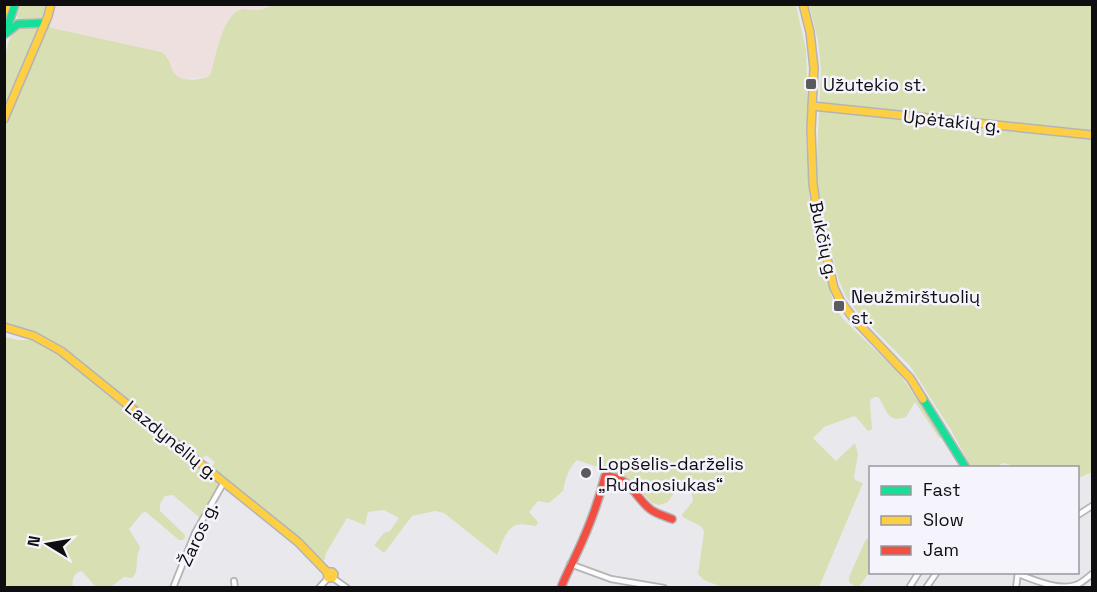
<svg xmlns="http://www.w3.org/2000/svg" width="1097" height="592" viewBox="0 0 1097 592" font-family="'Space Grotesk',sans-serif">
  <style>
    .medical { fill: #ede0de }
    .green { fill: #d7dfb3 }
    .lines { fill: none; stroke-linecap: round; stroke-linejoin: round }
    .street-casing { stroke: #b4b4b7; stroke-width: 8 }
    .fast-casing { stroke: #b4b4b7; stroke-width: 10 }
    .slow-casing { stroke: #b4b4b7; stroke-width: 10 }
    .jam-casing { stroke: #b4b4b7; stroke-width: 10 }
    .street { stroke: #fcfcfc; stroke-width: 4.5 }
    .fast { stroke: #16e098; stroke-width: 7 }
    .slow { stroke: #ffcf43; stroke-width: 7 }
    .jam { stroke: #f24e42; stroke-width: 7 }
    .poi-dot { fill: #5b5b5e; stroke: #f5f4fd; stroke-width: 2 }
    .labels { text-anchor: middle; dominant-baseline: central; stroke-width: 5; stroke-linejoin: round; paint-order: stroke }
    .poi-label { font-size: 18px; fill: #0e0e11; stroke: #f5f4fd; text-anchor: start }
    .street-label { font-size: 18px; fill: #0e0e11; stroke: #f5f4fd }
  </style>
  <rect width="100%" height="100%" fill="#e9e9ed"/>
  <path class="medical" d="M54 5H272L265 9 257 11 246 9 227 22 211 73 208 77 184 79 174 74 167 55 161 52 52 28 48 25Z"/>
  <g class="green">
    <path d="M20 5H47L44 15 40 19 18 20 17 15Z"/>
    <path d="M272 5H796L806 50 808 101 806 139 810 208 818 245 834 306 843 319 898 372 943 436 939 438 915 402 906 417C886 424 887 408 878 397H875L871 399 870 402 872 429 868 431 856 417 854 416 824 427 813 438 836 461 855 443 858 454 854 477 855 480 863 483 819 587H722L704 580 698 574 704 532 702 527 683 517 682 515 693 501C693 492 689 490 682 487L676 490 668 502 659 505 652 503 634 484 624 476 577 460C567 470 566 478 563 491L549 503 538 501 529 512 538 522 536 526C530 525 521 523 516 525 505 529 501 546 497 555L444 513 435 511 412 516 384 553 374 545 384 533 390 531 399 518 384 510 368 512 365 525 347 518 326 553 324 561C287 529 248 500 212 467L215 462 206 455 202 459 192 452 57 344 34 333 5 324V126L46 27 48 25 52 28 161 52C169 56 169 63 173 71 179 83 198 80 208 77L211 73C216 56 222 17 240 10 245 8 249 10 254 10 261 11 266 8 272 5Z"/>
    <path d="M809 5H1092V472L1078 478V468L1012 467 1011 465 1003 463 997 467H971L951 430 910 366 859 314 846 297 838 278 826 229 817 181V154L821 71 818 41Z"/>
    <path d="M17 27H38L40 29 5 113C5 89 0 44 17 27Z"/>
    <path d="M4 333 6 334V337L18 340H36L46 344 86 374 181 450C191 465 206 470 219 481V486L202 517H199L173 495 165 496 160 504V511L185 535V538L183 540H179L146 512 142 513 129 529 140 547C139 551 137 556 137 560 136 568 138 572 132 578L124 577 111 587H96L82 571C74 572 71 581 73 587H5Z"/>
    <path d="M870 538V571L859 587H856L849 582V577L866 539Z"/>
  </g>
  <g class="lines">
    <g class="street-casing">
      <g id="street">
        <path d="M1078 515 1092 506"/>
        <path d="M570 564 611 579 664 588"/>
        <path d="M1018 574C1035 580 1058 591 1076 585 1082 583 1087 578 1092 574"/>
        <path d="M333 578 347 588"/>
        <path d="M234 581 235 588"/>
        <path d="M173 588 195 533 224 482"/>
        <path d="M319 588 328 578"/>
        <path d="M909 588 919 572"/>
        <path d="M926 588 937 572"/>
        <path d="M1016 588 1018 572"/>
      </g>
    </g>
    <g class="fast-casing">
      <g id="fast">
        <path d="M6 32 15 4"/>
        <path d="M5 34 18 24 45 23"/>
        <path d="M923 399 966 468"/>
      </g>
    </g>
    <g class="slow-casing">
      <g id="slow">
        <path d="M803 4 810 32 814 68 811 130 813 184 819 224 834 288 841 302 854 319 910 378 923 399"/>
        <path d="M4 12 7 4"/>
        <path d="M812 106 1092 135"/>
        <path d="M4 119 48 16 51 4"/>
        <path d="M4 327 34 336 61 351 298 542 327 572 328 578H333L334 574 332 572H327"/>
      </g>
    </g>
    <g class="jam-casing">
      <path id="jam" d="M561 588C565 577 570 568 575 557 587 532 598 504 605 476 631 477 633 495 650 509 656 514 665 516 672 519"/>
    </g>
    <use href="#street" class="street"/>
    <use href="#fast" class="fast"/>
    <use href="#slow" class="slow"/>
    <use href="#jam" class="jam"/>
  </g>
  <g class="poi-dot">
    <rect x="805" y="78" width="12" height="12" rx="3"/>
    <rect x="833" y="300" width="12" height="12" rx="3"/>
    <circle cx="586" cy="473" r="6"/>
  </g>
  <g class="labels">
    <g class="poi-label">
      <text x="823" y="84">Užutekio st.</text>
      <text x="851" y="296">Neužmirštuolių<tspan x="851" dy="21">st.</tspan></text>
      <text x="598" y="463">Lopšelis-darželis<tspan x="598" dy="21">„Rudnosiukas“</tspan></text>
    </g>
    <g class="street-label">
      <text transform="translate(952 121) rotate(6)">Upėtakių g.</text>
      <text transform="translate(824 240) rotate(78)">Bukčių g.</text>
      <text transform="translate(172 440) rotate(39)">Lazdynėlių g.</text>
      <text transform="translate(198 534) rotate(-65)">Žaros g.</text>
    </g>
  </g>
  <rect width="1097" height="592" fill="none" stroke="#0e0e11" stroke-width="12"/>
  <rect x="869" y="466" width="210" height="108" fill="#f5f4fd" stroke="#99989f" stroke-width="1.5"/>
  <rect x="881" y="486" width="30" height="9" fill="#16e098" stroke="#99989f" stroke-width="1.5"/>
  <text x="923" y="496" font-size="18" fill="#0e0e11">Fast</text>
  <rect x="881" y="516" width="30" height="9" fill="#ffcf43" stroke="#99989f" stroke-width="1.5"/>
  <text x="923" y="526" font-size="18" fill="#0e0e11">Slow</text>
  <rect x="881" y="546" width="30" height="9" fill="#f24e42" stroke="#99989f" stroke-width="1.5"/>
  <text x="923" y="556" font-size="18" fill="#0e0e11">Jam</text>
  <g transform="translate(48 544) rotate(281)" stroke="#f5f4fd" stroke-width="4.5" paint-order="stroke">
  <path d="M0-4.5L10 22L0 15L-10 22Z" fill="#0e0e11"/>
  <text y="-9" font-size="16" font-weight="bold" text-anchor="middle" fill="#0e0e11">N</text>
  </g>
</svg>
